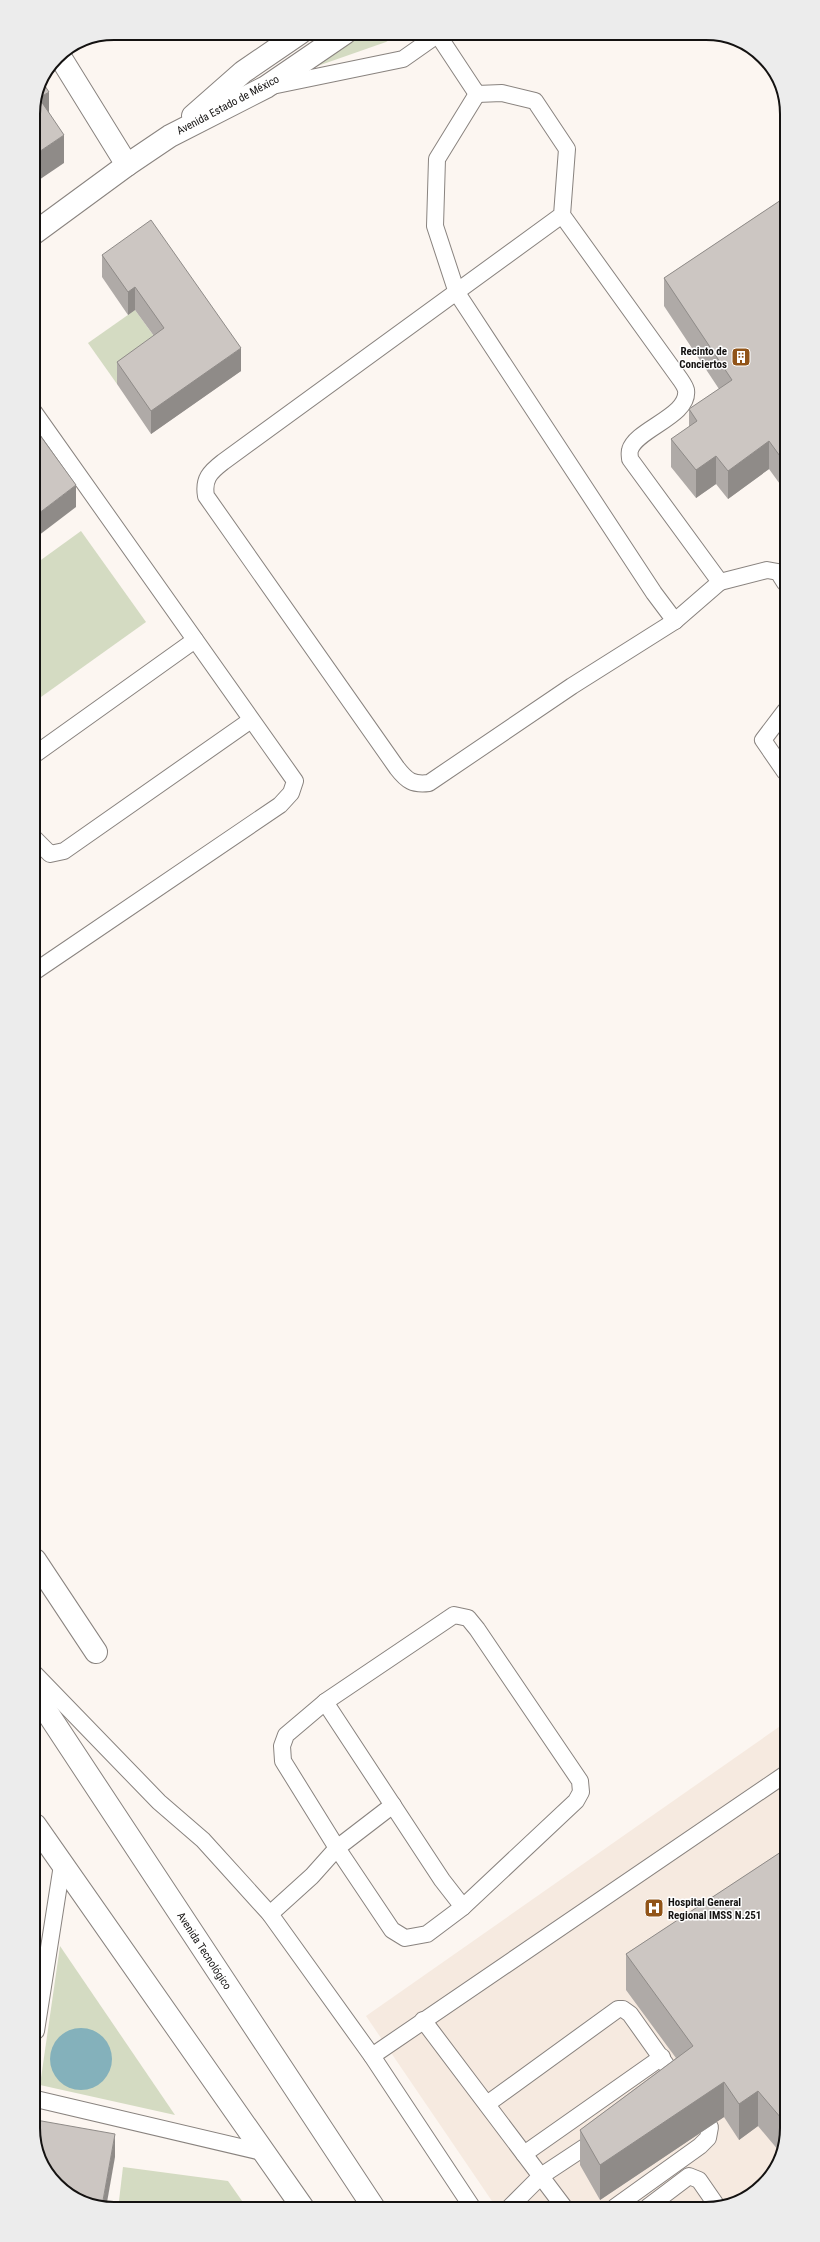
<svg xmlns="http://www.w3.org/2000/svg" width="820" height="2242" viewBox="0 0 820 2242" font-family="'Roboto Condensed',sans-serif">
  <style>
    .built { fill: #f6eae0 }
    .green { fill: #d4dbc2 }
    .water { fill: #84b1bb }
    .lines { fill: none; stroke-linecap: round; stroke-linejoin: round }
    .lane-casing { stroke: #89837f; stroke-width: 18 }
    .street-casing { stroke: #89837f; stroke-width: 24 }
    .secondary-casing { stroke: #89837f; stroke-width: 24 }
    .primary-casing { stroke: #89837f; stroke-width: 24 }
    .lane { stroke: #fff; stroke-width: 16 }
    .street { stroke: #fff; stroke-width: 22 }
    .secondary { stroke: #fff; stroke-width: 22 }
    .primary { stroke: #fff; stroke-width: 22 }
    .wall { fill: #afaaa7 }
    .shaded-wall { fill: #8f8b88 }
    .building { fill: #ccc6c2; stroke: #8f8b88 }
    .labels { text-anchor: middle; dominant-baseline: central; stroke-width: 3; stroke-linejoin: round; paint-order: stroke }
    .street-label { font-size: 11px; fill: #141211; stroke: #fff }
    .poi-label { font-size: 11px; font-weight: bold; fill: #141211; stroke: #fff; text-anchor: end }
    .rim { fill: none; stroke: #141211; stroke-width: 2 }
  </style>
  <rect width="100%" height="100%" fill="#fcf6f1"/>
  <path class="built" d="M786 1722 787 2128 770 2177 727 2206 496 2207 366 2016Z"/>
  <g class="green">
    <path d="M362 33H400L386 42 309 69Z"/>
    <path d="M135 310 164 350 117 384 88 343Z"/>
    <path d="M81 531 146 622 34 702V565Z"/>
    <path d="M60 1946 175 2115 40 2085Z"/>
    <path d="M123 2167 228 2181 247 2208 118 2209Z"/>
  </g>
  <circle class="water" cx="81" cy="2059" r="31"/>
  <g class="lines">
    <g class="lane-casing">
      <g id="lane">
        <path d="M438 35 477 94 502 93 535 101 567 149 562 215 680 379C682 382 685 386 686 390 690 416 636 429 630 450 629 452 630 457 630 459L720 582 675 621 572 686 429 783C413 785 407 781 397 768L206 496C203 479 210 472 223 462L562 215"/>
        <path d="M272 86 403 59 440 33"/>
        <path d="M477 94 437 159 435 226 457 293 654 593 675 621"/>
        <path d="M34 412 295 781 291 793 280 805 34 972"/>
        <path d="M720 582 767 570 778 572 785 583"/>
        <path d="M785 711 763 740 785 772"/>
        <path d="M34 755 195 640"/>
        <path d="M34 838 50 854 64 851 251 720"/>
        <path d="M454 1615 468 1618 477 1629 580 1781 581 1792 576 1801 463 1907 427 1934 405 1938 392 1930 337 1848 283 1761 282 1746 286 1735 325 1702Z"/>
        <path d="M35 1674 159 1802 203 1840 270 1914 372 2056 472 2207"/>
        <path d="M325 1702 442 1880 463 1907"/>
        <path d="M270 1914 312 1876 337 1848 393 1805"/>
        <path d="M423 2020 564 2207"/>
        <path d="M36 2031 62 1865"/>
        <path d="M372 2056 787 1773"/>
        <path d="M36 2099 266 2153"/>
        <path d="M487 2104 618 2009H623L630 2014 679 2083"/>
        <path d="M524 2154 662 2057"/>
        <path d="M510 2207 541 2176 597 2139"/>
        <path d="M615 2207 700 2146 708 2138 710 2127"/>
        <path d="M648 2207 689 2176 699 2180 717 2206"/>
      </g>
    </g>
    <g class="street-casing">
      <g id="street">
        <path d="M59 55 127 165"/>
        <path d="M35 1560 96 1652"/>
      </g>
    </g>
    <g class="secondary-casing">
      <g id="secondary">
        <path d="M193 116 243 72 300 33"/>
        <path d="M33 234 127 165 170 136 266 87 345 33"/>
      </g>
    </g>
    <g class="primary-casing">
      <g id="primary">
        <path d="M35 1694 374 2208"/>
        <path d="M35 1825 303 2208"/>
      </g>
    </g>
    <use href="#lane" class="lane"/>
    <use href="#street" class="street"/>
    <use href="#secondary" class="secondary"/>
    <use href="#primary" class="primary"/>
  </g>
  <g class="wall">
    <path d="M784 198 785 491 769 469 728 499 716 484 696 498 671 467V439L689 427V409L719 389 664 306V278Z"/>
    <path d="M102 255 241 371 151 434 117 384V362L154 336 135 310 128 315 102 277Z"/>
    <path d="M787 1848V2128L779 2151 758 2126 739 2140 724 2117 600 2200 580 2165V2130L676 2058 626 1990V1954Z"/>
  </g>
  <g class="shaded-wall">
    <path d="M49 92V120L39 98Z"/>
    <path d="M64 135V163L33 184V156Z"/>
    <path d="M135 287V310L128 315V292Z"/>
    <path d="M241 348V371L151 434V411Z"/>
    <path d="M769 441V469L728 499V471Z"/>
    <path d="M716 456V484L696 498V470Z"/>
    <path d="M76 485V507L34 539V517Z"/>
    <path d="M724 2082V2117L600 2200V2165Z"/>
    <path d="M758 2091V2126L739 2140V2104Z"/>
    <path d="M115 2134V2157L106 2208 102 2206Z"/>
  </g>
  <g class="building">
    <path d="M41 80 49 92 39 98 64 135 33 156V109Z"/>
    <path d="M784 198 785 463 769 441 728 471 716 456 696 470 671 439 697 421 689 409 732 380 664 278Z"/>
    <path d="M151 220 241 348 151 411 117 362 164 328 135 287 128 292 102 255Z"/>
    <path d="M34 427 76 485 34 517Z"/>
    <path d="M787 1848V2125L758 2091 739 2104 724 2082 600 2165 580 2130 693 2046 626 1954Z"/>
    <path d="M36 2120 115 2134 102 2206 61 2189 36 2149Z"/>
  </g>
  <defs>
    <g id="building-square" transform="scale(1)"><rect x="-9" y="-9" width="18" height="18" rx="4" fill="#915418" stroke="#fff"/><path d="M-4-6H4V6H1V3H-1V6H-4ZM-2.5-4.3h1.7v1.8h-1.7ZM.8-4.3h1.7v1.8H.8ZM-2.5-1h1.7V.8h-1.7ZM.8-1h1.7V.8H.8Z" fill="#fff"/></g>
    <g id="hospital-square" transform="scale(1)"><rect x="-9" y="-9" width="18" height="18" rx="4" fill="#915418" stroke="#fff"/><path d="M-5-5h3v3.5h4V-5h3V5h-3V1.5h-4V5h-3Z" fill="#fff"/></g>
  </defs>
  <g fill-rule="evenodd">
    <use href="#building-square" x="741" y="357"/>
    <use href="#hospital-square" x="654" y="1908"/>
  </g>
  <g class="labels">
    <g class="street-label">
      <text transform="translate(228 105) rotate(-28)">Avenida Estado de México</text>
      <text transform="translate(204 1951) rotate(57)">Avenida Tecnológico</text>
    </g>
    <g class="poi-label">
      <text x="727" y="351">Recinto de<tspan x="727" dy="13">Conciertos</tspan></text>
      <text x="668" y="1902" text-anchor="start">Hospital General<tspan x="668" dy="13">Regional IMSS N.251</tspan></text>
    </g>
  </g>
  <path d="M0 0H820V2242H0ZM114 40H706A74 74 0 0 1 780 114V2128A74 74 0 0 1 706 2202H114A74 74 0 0 1 40 2128V114A74 74 0 0 1 114 40Z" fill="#ececec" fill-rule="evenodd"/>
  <path class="rim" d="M114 40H706A74 74 0 0 1 780 114V2128A74 74 0 0 1 706 2202H114A74 74 0 0 1 40 2128V114A74 74 0 0 1 114 40Z"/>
</svg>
